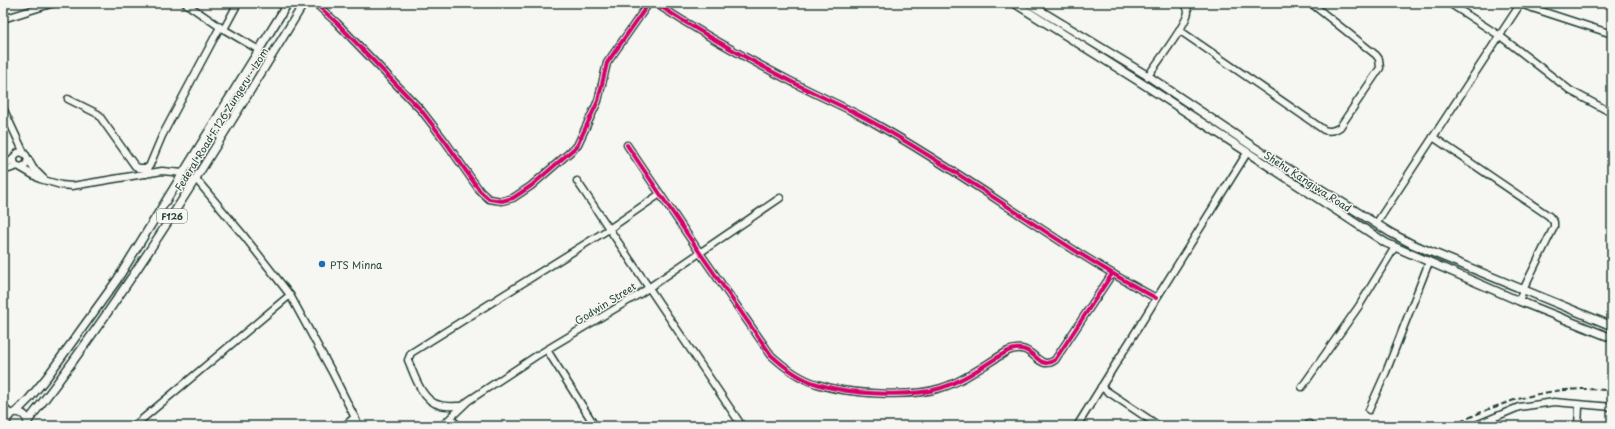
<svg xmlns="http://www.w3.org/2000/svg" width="1615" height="429" viewBox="0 0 1615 429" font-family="'Playpen Sans',sans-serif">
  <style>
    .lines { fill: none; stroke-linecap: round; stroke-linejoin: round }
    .minor-casing { stroke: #1f3d34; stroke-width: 9 }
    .major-casing { stroke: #1f3d34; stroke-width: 10 }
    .minor { stroke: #f6f6f2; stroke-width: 6 }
    .major { stroke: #f6f6f2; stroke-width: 7 }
    .rail { stroke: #1f3d34; stroke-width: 2; stroke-dasharray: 6 3; stroke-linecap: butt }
    .cycleway-casing { stroke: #f6f6f2; stroke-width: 6 }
    .cycleway { stroke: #d6006c; stroke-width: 4 }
    .poi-dot { fill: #1f6fb2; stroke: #f6f6f2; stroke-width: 1.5 }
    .labels { text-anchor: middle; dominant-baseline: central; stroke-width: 3; stroke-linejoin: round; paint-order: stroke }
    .shield { fill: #f6f6f2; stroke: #60746d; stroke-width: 1 }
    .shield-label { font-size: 9px; font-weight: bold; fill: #1f3d34 }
    .street-label { font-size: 10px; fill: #1f3d34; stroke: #f6f6f2 }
    .poi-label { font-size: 10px; fill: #1f3d34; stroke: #f6f6f2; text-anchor: start }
  </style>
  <rect width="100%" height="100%" fill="#f6f6f2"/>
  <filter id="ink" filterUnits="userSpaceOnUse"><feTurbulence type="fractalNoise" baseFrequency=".025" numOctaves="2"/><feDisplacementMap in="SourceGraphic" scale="8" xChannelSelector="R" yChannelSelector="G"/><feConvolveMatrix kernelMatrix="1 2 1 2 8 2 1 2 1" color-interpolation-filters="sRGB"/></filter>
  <g filter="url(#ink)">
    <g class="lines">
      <g class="minor-casing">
        <g id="minor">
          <path d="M185 3 220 27 259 50"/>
          <path d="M315 3 337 23 421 110 445 141 480 191 489 199 502 201 513 198 531 186 577 146 598 101 607 63 649 3"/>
          <path d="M655 3C701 33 749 60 798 85 823 98 850 109 874 123 971 177 1058 246 1156 298"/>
          <path d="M1449 3 1500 36 1571 91 1612 113"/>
          <path d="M1520 4 1612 34"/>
          <path d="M3 19 54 3"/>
          <path d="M224 29 238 3"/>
          <path d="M1179 30 1324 130C1330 132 1334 131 1340 127L1380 68 1379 59 1376 55 1312 4"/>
          <path d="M1148 76C1156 64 1187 24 1188 12 1188 8 1186 6 1184 3"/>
          <path d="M68 99 98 114 135 166 139 168H148"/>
          <path d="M3 108 24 153"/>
          <path d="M1433 137 1549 216 1554 222V227L1523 290 1519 301"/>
          <path d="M627 145 700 253 771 355C784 367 800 379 817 384 848 394 910 398 941 388 964 381 987 363 1008 351 1035 340 1036 373 1055 360L1112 274"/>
          <path d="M28 159 33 168 44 179"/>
          <path d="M3 167 14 158"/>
          <path d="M20 167 26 165 28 159 26 155 21 152C14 153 12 160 16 165L40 179 61 185 72 186 162 171 183 173"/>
          <path d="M3 171 18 166"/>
          <path d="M146 174 162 136 220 27"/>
          <path d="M196 179 244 236 290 295 332 372 359 426"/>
          <path d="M577 181 742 426"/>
          <path d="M1376 224 1521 3"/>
          <path d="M547 350 595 426"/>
          <path d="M1101 387 1159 426"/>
          <path d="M1302 387 1359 306 1395 247"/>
          <path d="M3 406 10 414"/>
          <path d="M462 406C455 406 447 407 440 405 422 402 414 374 408 360L411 353 609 229 660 194"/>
          <path d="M1369 410 1386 372 1429 262"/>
          <path d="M451 419 459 426"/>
          <path d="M134 426 290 295"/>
          <path d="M344 426 355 417"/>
          <path d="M442 426 468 401 536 356 638 295 780 198"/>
          <path d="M1077 426 1247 153"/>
          <path d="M1307 426 1309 424"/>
          <path d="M1474 426 1519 407 1554 402 1612 407"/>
          <path d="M1578 426 1579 407 1578 405"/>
        </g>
      </g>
      <g class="major-casing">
        <g id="major">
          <path d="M1014 3 1143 84 1386 243 1519 301 1612 338"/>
          <path d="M1028 3 1148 76 1252 146 1391 233 1412 244 1612 326"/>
          <path d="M16 412 29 399 47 377 117 280 288 3"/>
          <path d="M28 421C131 289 217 145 304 3"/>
          <path d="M6 426C6 418 9 414 16 412 24 413 28 417 28 425"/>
        </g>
      </g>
      <use href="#minor" class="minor"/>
      <use href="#major" class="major"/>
      <path class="rail" d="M1452 426C1500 401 1557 383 1612 391"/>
      <g class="cycleway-casing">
        <g id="cycleway">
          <path d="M315 3 337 23 421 110 445 141 480 191 489 199 502 201 513 198 531 186 577 146 598 101 607 63 649 3"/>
          <path d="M655 3C701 33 749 60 798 85 823 98 850 109 874 123 971 177 1058 246 1156 298"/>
          <path d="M627 145 700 253 771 355C784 367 800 379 817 384 848 394 910 398 941 388 964 381 987 363 1008 351 1035 340 1036 373 1055 360L1112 274"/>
        </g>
      </g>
      <use href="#cycleway" class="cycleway"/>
    </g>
  </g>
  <circle class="poi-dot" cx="322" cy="264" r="4"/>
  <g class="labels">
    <rect class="shield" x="157" y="209" width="30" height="14" rx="3"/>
    <g class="shield-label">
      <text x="172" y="216">F126</text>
    </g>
    <g class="street-label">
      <text transform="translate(221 119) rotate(-58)">Federal Road F.126 Zungeru - Izom</text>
      <text transform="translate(1308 181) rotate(33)">Shehu Kangiwa Road</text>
      <text transform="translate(605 303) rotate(-32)">Godwin Street</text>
    </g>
    <g class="poi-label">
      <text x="330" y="264">PTS Minna</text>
    </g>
  </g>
  <rect width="1615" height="429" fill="none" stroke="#f6f6f2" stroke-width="16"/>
  <rect x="8" y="8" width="1599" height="413" fill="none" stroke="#1f3d34" stroke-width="1.5" filter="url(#ink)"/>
</svg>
